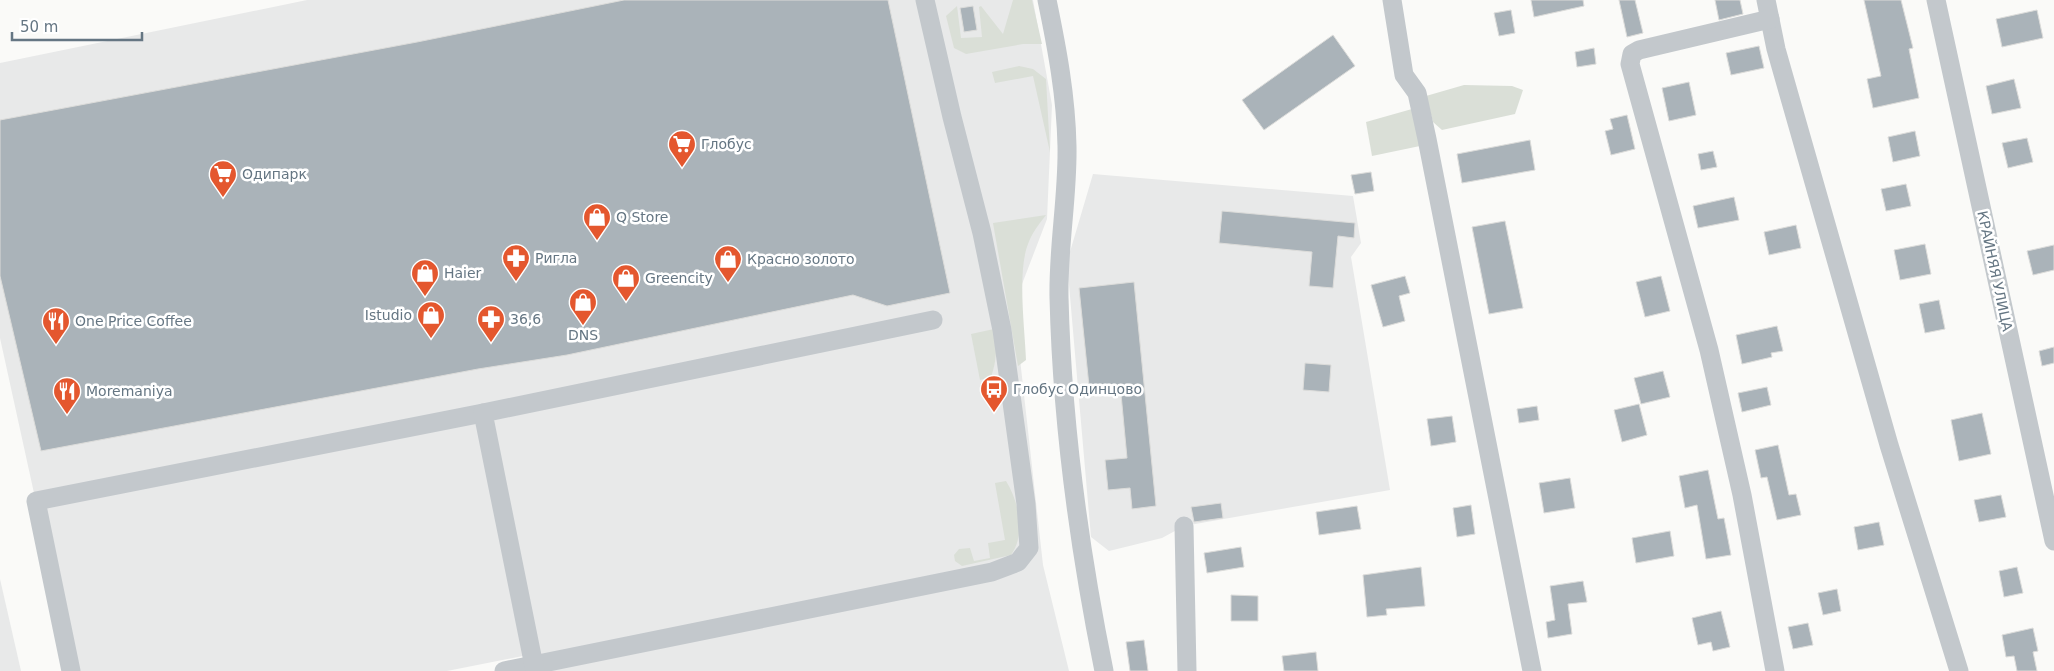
<svg xmlns="http://www.w3.org/2000/svg" width="2054" height="671" viewBox="0 0 2054 671" font-family="'DejaVu Sans',sans-serif">
  <style>
    .built { fill: #e8e9e9 }
    .green { fill: #dadfd7 }
    .building { fill: #aab3b9; stroke: #dcdcda }
    .lines { fill: none; stroke-linecap: round; stroke-linejoin: round }
    .minor { stroke: #c3c8cc; stroke-width: 19 }
    .labels { text-anchor: middle; dominant-baseline: central; stroke-width: 5; stroke-linejoin: round; paint-order: stroke }
    .poi-label { font-size: 14px; fill: #657683; stroke: #fff; text-anchor: start }
    .street-label { font-size: 14px; fill: #657683; stroke: #fff }
  </style>
  <rect width="100%" height="100%" fill="#fafaf8"/>
  <g class="built">
    <path d="M307 0H1033L1052 105 1047 219 1014 305 1043 565 1069 671H543L538 653 447 671H73L0 338V63Z"/>
    <path d="M1093 174 1353 196 1361 243 1351 257 1390 490 1184 526 1162 538 1109 551 1091 537 1067 262Z"/>
    <path d="M0 579 21 671H0Z"/>
  </g>
  <g class="green">
    <path d="M1013 0H1032L1042 44H1023L966 54 954 48 946 16 957 6 961 38 982 37 979 7 981 6 1003 34Z"/>
    <path d="M1019 66 1033 69 1046 79 1050 152 1033 76 995 83 992 72Z"/>
    <path d="M1464 85 1512 86 1523 90 1515 114 1442 130 1433 122 1426 96Z"/>
    <path d="M1412 109 1420 146 1372 156 1366 122Z"/>
    <path d="M1046 215C1039 224 1032 233 1028 244 1017 272 1025 330 1026 360L1018 366 993 223Z"/>
    <path d="M994 329C997 347 997 360 991 377L980 380 971 334Z"/>
    <path d="M1006 481C1019 502 1026 534 1011 555L962 566 955 561 954 555 959 549 970 548 974 561 990 558 988 543 1005 540 995 483Z"/>
  </g>
  <g class="building">
    <path d="M624 0H888L950 293 887 306 853 295 567 355 478 369 41 451 0 276V120L417 42Z"/>
    <path d="M1531 0H1583L1584 6 1534 17Z"/>
    <path d="M1619 0H1635L1643 33 1627 37Z"/>
    <path d="M1715 0H1740L1743 14 1719 20Z"/>
    <path d="M1864 0H1901L1913 48 1909 49 1919 98 1873 108 1867 79 1881 76Z"/>
    <path d="M973 6 977 30 964 32 960 8Z"/>
    <path d="M1511 10 1515 33 1499 36 1494 13Z"/>
    <path d="M2037 10 2043 38 2002 47 1996 19Z"/>
    <path d="M1333 35 1355 66 1264 130 1242 100Z"/>
    <path d="M1759 46 1764 68 1731 75 1726 53Z"/>
    <path d="M1594 48 1596 64 1577 67 1575 52Z"/>
    <path d="M2014 79 2021 108 1992 114 1986 86Z"/>
    <path d="M1689 82 1696 115 1669 121 1662 88Z"/>
    <path d="M1627 115 1635 149 1611 155 1605 131 1613 129 1610 119Z"/>
    <path d="M1915 131 1920 156 1893 162 1888 137Z"/>
    <path d="M2027 138 2033 162 2008 168 2002 143Z"/>
    <path d="M1530 140 1535 170 1462 183 1457 154Z"/>
    <path d="M1713 151 1717 167 1701 170 1698 154Z"/>
    <path d="M1371 172 1374 191 1355 194 1351 175Z"/>
    <path d="M1906 184 1911 206 1886 211 1881 189Z"/>
    <path d="M1734 197 1739 220 1698 228 1693 206Z"/>
    <path d="M1222 211 1355 223 1354 238 1338 236 1333 288 1309 286 1312 252 1219 243Z"/>
    <path d="M1505 221 1523 308 1489 314 1472 227Z"/>
    <path d="M1796 225 1801 248 1769 255 1764 232Z"/>
    <path d="M1925 244 1931 274 1900 280 1894 250Z"/>
    <path d="M2054 245V270L2033 275 2027 251Z"/>
    <path d="M1405 276 1410 293 1399 296 1405 321 1383 327 1371 285Z"/>
    <path d="M1661 276 1670 311 1645 317 1636 282Z"/>
    <path d="M1134 282 1156 506 1132 509 1130 488 1108 490 1105 460 1127 458 1121 394 1090 396 1079 288Z"/>
    <path d="M1939 300 1945 329 1925 333 1919 304Z"/>
    <path d="M1777 326 1783 351 1771 353 1772 357 1742 364 1736 335Z"/>
    <path d="M2054 347V363L2042 366 2039 351Z"/>
    <path d="M1305 363 1331 365 1329 392 1303 390Z"/>
    <path d="M1663 371 1670 397 1641 404 1634 378Z"/>
    <path d="M1767 387 1771 405 1742 412 1738 393Z"/>
    <path d="M1639 404 1647 435 1622 442 1614 410Z"/>
    <path d="M1537 406 1539 420 1519 423 1517 409Z"/>
    <path d="M1982 413 1991 454 1959 461 1951 420Z"/>
    <path d="M1452 416 1456 442 1431 446 1427 419Z"/>
    <path d="M1778 445 1789 495 1796 494 1801 515 1777 520 1767 477 1761 478 1755 450Z"/>
    <path d="M1708 470 1718 519 1724 518 1731 555 1706 559 1697 505 1685 508 1679 476Z"/>
    <path d="M1570 478 1575 508 1544 513 1539 483Z"/>
    <path d="M2001 495 2006 517 1979 522 1974 500Z"/>
    <path d="M1221 503 1223 518 1194 522 1191 507Z"/>
    <path d="M1471 505 1475 534 1457 537 1453 508Z"/>
    <path d="M1357 506 1361 529 1319 535 1316 512Z"/>
    <path d="M1879 522 1884 545 1858 550 1854 527Z"/>
    <path d="M1670 531 1674 556 1636 563 1632 538Z"/>
    <path d="M1241 547 1244 567 1207 573 1204 553Z"/>
    <path d="M1421 567 1425 606 1386 609 1387 615 1367 617 1363 575Z"/>
    <path d="M2017 567 2023 593 2004 597 1999 571Z"/>
    <path d="M1583 581 1587 602 1568 604 1572 634 1548 638 1546 622 1555 620 1550 586Z"/>
    <path d="M1837 589 1841 611 1823 615 1818 593Z"/>
    <path d="M1231 595 1258 596V621H1231Z"/>
    <path d="M1721 611 1730 647 1713 651 1711 642 1698 645 1692 618Z"/>
    <path d="M1808 623 1813 645 1793 649 1788 627Z"/>
    <path d="M2033 628 2038 651 2033 652 2037 671H2017L2014 656 2006 657 2002 635Z"/>
    <path d="M1144 640 1148 671H1130L1126 642Z"/>
    <path d="M1316 652 1318 671H1284L1282 656Z"/>
  </g>
  <g class="lines">
    <g class="minor">
      <path d="M1047 0C1057 48 1066 96 1067 146 1068 196 1058 246 1059 297 1062 423 1079 548 1104 671"/>
      <path d="M1392 0 1404 75 1417 93 1427 139 1532 671"/>
      <path d="M1766 0 1776 49 1889 445 1959 671"/>
      <path d="M1936 0 2054 541"/>
      <path d="M1770 19 1639 50 1632 54 1630 64 1709 350 1742 495 1775 671"/>
      <path d="M1184 526 1187 671"/>
      <path d="M71 671 36 501 483 413"/>
      <path d="M504 671 992 572 1018 562 1029 548 1026 504 1002 330 982 233 952 117 925 0"/>
      <path d="M535 671 483 413 933 320"/>
    </g>
  </g>
  <defs>
    <g id="supermarket-pin" transform="scale(1.4375)"><path d="M0 17L-7.5 6A9.5 9.5 0 1 1 7.5 6Z" fill="#e4572e" stroke="#fff"/><path d="M-6-5.5h2.5l.6 2H6L4.5 2H-2.5L-4.4-4H-6ZM-1.5 3.2a1.3 1.3 0 1 0 .1 0ZM3 3.2a1.3 1.3 0 1 0 .1 0Z" fill="#fff"/></g>
    <g id="shop-pin" transform="scale(1.4375)"><path d="M0 17L-7.5 6A9.5 9.5 0 1 1 7.5 6Z" fill="#e4572e" stroke="#fff"/><path d="M-5-2.5h2.3a2.7 3.5 0 0 1 5.4 0H5L5.5 6h-11ZM-1.5-2.5h3a1.5 2.3 0 0 0-3 0Z" fill="#fff"/></g>
    <g id="pharmacy-pin" transform="scale(1.4375)"><path d="M0 17L-7.5 6A9.5 9.5 0 1 1 7.5 6Z" fill="#e4572e" stroke="#fff"/><path d="M-2-6h4v4h4v4h-4v4h-4v-4h-4v-4h4Z" fill="#fff"/></g>
    <g id="restaurant-pin" transform="scale(1.4375)"><path d="M0 17L-7.5 6A9.5 9.5 0 1 1 7.5 6Z" fill="#e4572e" stroke="#fff"/><path d="M-5-6h1v4h1v-4h1v4h1v-4h1v5L-1.5 .5V6h-2V.5L-5-1ZM5-6V6H3V1.5H1.5Q1.5-4 5-6Z" fill="#fff"/></g>
    <g id="bus-pin" transform="scale(1.4375)"><path d="M0 17L-7.5 6A9.5 9.5 0 1 1 7.5 6Z" fill="#e4572e" stroke="#fff"/><path d="M-5-6H5V4H4V6H2V4H-2V6H-4V4H-5ZM-3.5-4V0h7V-4ZM-3.5 1.2v1.5H-2V1.2ZM2 1.2v1.5H3.5V1.2Z" fill="#fff"/></g>
  </defs>
  <g fill-rule="evenodd">
    <use href="#supermarket-pin" x="682" y="144"/>
    <use href="#supermarket-pin" x="223" y="174"/>
    <use href="#shop-pin" x="597" y="217"/>
    <use href="#pharmacy-pin" x="516" y="258"/>
    <use href="#shop-pin" x="728" y="259"/>
    <use href="#shop-pin" x="425" y="273"/>
    <use href="#shop-pin" x="626" y="278"/>
    <use href="#shop-pin" x="583" y="302"/>
    <use href="#shop-pin" x="431" y="315"/>
    <use href="#pharmacy-pin" x="491" y="319"/>
    <use href="#restaurant-pin" x="56" y="321"/>
    <use href="#bus-pin" x="994" y="389"/>
    <use href="#restaurant-pin" x="67" y="391"/>
  </g>
  <g class="labels">
    <g class="poi-label">
      <text x="701" y="144">Глобус</text>
      <text x="242" y="174">Одипарк</text>
      <text x="616" y="217">Q Store</text>
      <text x="535" y="258">Ригла</text>
      <text x="747" y="259">Красно золото</text>
      <text x="444" y="273">Haier</text>
      <text x="645" y="278">Greencity</text>
      <text x="412" y="315" text-anchor="end">Istudio</text>
      <text x="510" y="319">36,6</text>
      <text x="75" y="321">One Price Coffee</text>
      <text x="583" y="335" text-anchor="middle">DNS</text>
      <text x="1013" y="389">Глобус Одинцово</text>
      <text x="86" y="391">Moremaniya</text>
    </g>
    <g class="street-label">
      <text transform="translate(1995 271) rotate(78)">КРАЙНЯЯ УЛИЦА</text>
    </g>
  </g>
  <path d="M12 32v8h130v-8" fill="none" stroke="#657683" stroke-width="2.5"/>
  <text x="20" y="32" font-size="15" fill="#657683" stroke="#ffffff" stroke-width="4" paint-order="stroke">50 m</text>
</svg>
